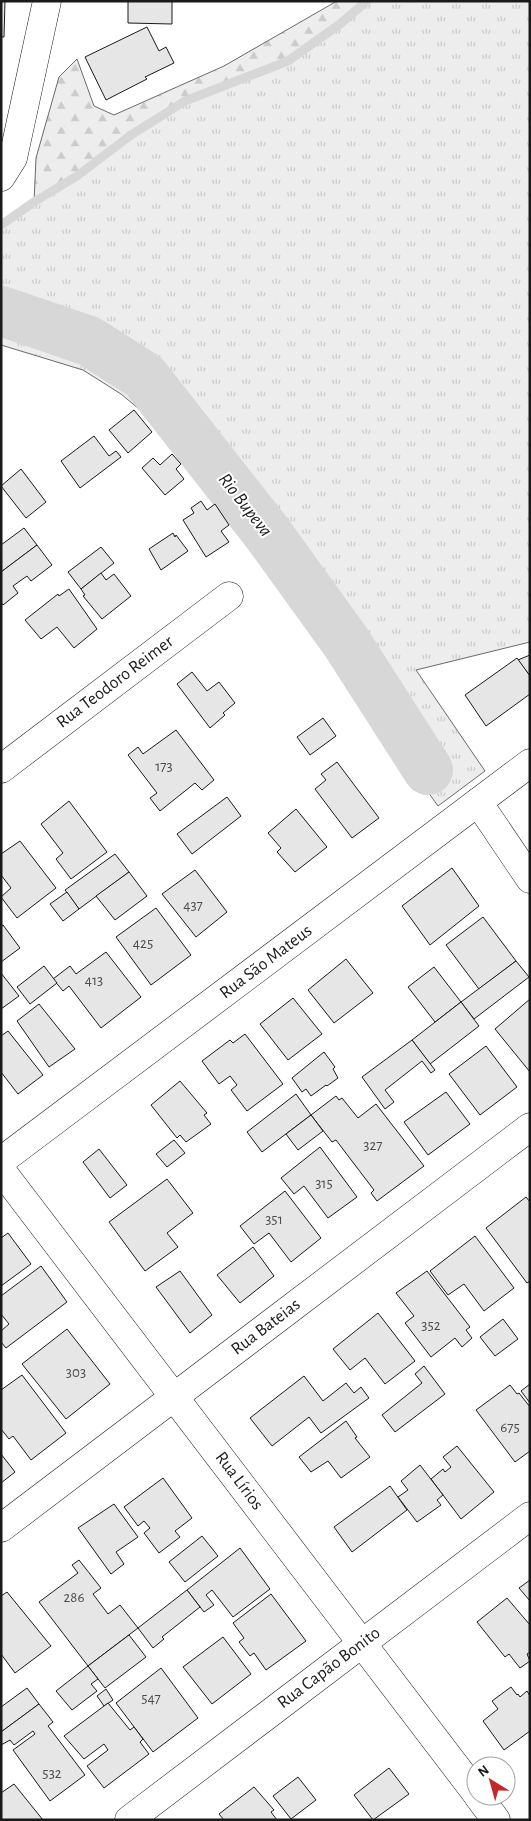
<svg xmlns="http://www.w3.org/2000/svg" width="531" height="1821" viewBox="0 0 531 1821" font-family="'Alegreya Sans',sans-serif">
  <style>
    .grass { fill: url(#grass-tufts); stroke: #6a6a6a }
    .forest { fill: url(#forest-firs); stroke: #6a6a6a }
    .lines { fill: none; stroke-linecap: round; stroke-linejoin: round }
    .stream { stroke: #d7d7d7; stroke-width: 9 }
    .river { stroke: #d7d7d7; stroke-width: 50 }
    .building { fill: #e6e6e6; stroke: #1a1a1a }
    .minor-casing { stroke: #1a1a1a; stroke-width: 29 }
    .minor { stroke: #fff; stroke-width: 28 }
    .labels { text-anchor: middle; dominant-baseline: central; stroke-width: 4; stroke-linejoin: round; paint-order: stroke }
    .number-label { font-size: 15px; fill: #4d4d4d }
    .street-label { font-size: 18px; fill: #1a1a1a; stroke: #fff }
    .water-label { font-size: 19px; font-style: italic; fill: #1a1a1a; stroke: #fff }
  </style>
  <defs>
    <pattern id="grass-tufts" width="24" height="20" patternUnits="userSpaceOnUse" patternTransform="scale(1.25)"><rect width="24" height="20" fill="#ededed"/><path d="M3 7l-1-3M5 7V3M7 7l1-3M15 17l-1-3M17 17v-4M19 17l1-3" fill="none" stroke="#cbcbcb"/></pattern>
    <pattern id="forest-firs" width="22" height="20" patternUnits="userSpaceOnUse" patternTransform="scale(1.25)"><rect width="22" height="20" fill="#ededed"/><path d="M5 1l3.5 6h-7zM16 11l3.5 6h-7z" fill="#cbcbcb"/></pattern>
  </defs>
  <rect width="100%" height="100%" fill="#fff"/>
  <path class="grass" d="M367 1H530V642L416 670 485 771 438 806 174 438 121 394 83 370 1 345V225L34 202 77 176 131 135 185 101 288 61 340 24Z"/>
  <path class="forest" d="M337 1H367L340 24 288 61 185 101 131 135 77 176 34 202 36 158 59 77 77 59 94 106 114 115 224 66Z"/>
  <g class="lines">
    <path class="stream" d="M1 225 34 202 77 176 131 135 185 101 288 61 340 24 367 1"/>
    <path class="river" d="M1 311 89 341 144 376 268 534 346 642 428 770"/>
  </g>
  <g class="building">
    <path d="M1 1H5L4 37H1Z"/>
    <path d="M128 1H172V24L128 23Z"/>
    <path d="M147 27 159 51 166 47 174 63 145 77 147 79 106 100 85 57Z"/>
    <path d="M134 410 152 432 128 453 109 430Z"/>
    <path d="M94 436 109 456 116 451 121 457 80 488 61 461Z"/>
    <path d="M172 454 181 464 176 469 184 479 165 495 142 468 153 458 160 465Z"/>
    <path d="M21 469 46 502 26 518 1 486Z"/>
    <path d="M201 501 207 510 215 504 229 525 221 531 229 542 206 557 183 520 194 513 191 508Z"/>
    <path d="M24 528 37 545 1 572V545Z"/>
    <path d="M173 533 175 537 176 535 188 551 161 570 149 549Z"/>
    <path d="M37 545 52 565 31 581 27 576 13 586 18 593 3 605 1 602V572Z"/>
    <path d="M101 547 114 563 81 589 68 572Z"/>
    <path d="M101 573 106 580 114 574 131 596 102 619 83 596 85 595 81 589Z"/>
    <path d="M69 589 97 629 74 648 57 627 41 639 25 620 58 594 59 596Z"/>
    <path d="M530 655V676L518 660Z"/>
    <path d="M517 658 530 676V694L486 726 465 695Z"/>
    <path d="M192 672 207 691 219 682 235 703 223 713 225 715 210 728 177 684Z"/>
    <path d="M323 718 336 736 310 755 297 737Z"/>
    <path d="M176 730 214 780 202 790 195 783 160 811 150 798 157 793 128 755 138 747 143 754Z"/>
    <path d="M337 762 379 818 352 838 315 789 326 780 321 774Z"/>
    <path d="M227 797 241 816 192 854 177 834Z"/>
    <path d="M69 801 107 852 71 879 56 859 63 853 41 824Z"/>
    <path d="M296 809 327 847 295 872 277 852 281 848 268 833Z"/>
    <path d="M20 841 56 888 17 918 1 897 11 888 1 875V854Z"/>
    <path d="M115 854 129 872 79 909 65 890Z"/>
    <path d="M452 868 479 906 430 945 402 906Z"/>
    <path d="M195 870 227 912 196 937 162 894Z"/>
    <path d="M129 872 147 896 115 920 96 896Z"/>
    <path d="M67 892 79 909 63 921 50 904Z"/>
    <path d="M156 908 191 955 151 985 116 937Z"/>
    <path d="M483 917 516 961 479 989 446 945Z"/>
    <path d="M3 925 20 948 1 962V926Z"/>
    <path d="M106 952 141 997 101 1028 69 986 63 991 53 979 70 966 76 974Z"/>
    <path d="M346 959 373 993 334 1023 308 990Z"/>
    <path d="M516 961 529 977 474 1019 461 1002Z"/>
    <path d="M44 966 57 983 30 1004 17 987Z"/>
    <path d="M434 967 461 1002 435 1022 408 987Z"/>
    <path d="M1 973 19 996 1 1009Z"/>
    <path d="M293 998 322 1034 288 1060 260 1024Z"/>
    <path d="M530 999V1072L495 1029Z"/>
    <path d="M461 1002 479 1026 430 1064 412 1040Z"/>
    <path d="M39 1004 75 1049 49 1067 17 1021Z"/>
    <path d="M8 1031 43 1075 18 1094 1 1072V1036Z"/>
    <path d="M245 1034 283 1084 247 1111 231 1090 237 1085 230 1076 219 1084 202 1061 230 1040 233 1043Z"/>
    <path d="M412 1040 435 1070 431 1073 422 1061 385 1090 394 1102 385 1109 362 1077Z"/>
    <path d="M486 1046 517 1087 480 1115 449 1074Z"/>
    <path d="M324 1052 335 1067 333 1069 338 1078 327 1086 326 1085 311 1096 306 1089 302 1092 292 1078Z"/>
    <path d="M180 1081 207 1113 204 1115 211 1124 186 1142 180 1135 177 1138 151 1105Z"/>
    <path d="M446 1092 470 1124 428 1155 404 1122Z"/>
    <path d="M296 1094 311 1115 262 1152 247 1132Z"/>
    <path d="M336 1096 339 1100 342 1098 358 1118 376 1104 424 1166 377 1201 371 1193 374 1190 336 1140 332 1142 311 1115Z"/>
    <path d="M311 1115 323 1131 298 1150 286 1134Z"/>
    <path d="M174 1140 185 1153 167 1167 156 1154Z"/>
    <path d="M320 1147 357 1197 328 1218 304 1186 294 1194 281 1178Z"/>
    <path d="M99 1149 127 1185 110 1198 83 1162Z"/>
    <path d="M167 1179 193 1213 167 1233 178 1247 145 1271 109 1222Z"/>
    <path d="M285 1191 321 1238 291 1262 269 1233 254 1244 240 1226Z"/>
    <path d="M526 1197 530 1202V1281L527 1283 486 1228Z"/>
    <path d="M8 1233 31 1264 1 1286V1238Z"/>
    <path d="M475 1236 514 1288 484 1311 464 1284 448 1295 430 1271Z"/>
    <path d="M253 1247 274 1276 240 1303 217 1275Z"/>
    <path d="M41 1266 67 1302 6 1348 1 1342V1331L9 1324 1 1314V1296Z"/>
    <path d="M180 1271 212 1315 190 1333 156 1287Z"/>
    <path d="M427 1271 470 1327 466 1330 472 1338 462 1347 455 1338 431 1357 405 1323 414 1316 396 1293Z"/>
    <path d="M378 1313 415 1361 385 1384 365 1358 350 1370 333 1349Z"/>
    <path d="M503 1319 518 1339 495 1356 480 1337Z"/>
    <path d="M67 1329 110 1384 66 1419 22 1364Z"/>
    <path d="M424 1366 445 1394 395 1432 382 1415 422 1383 415 1374Z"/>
    <path d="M22 1375 66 1433 31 1460 13 1436 9 1439 1 1429V1390Z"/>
    <path d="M304 1376 323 1401 346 1383 354 1393 361 1387 369 1398 321 1433 309 1417 272 1446 250 1418Z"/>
    <path d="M530 1384V1403L521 1391Z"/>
    <path d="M510 1385 517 1394 519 1393 530 1407V1451L515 1462 476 1410Z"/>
    <path d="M346 1421 357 1437 355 1438 370 1457 341 1478 328 1461 311 1472 299 1457Z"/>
    <path d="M457 1446 494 1492 461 1519 431 1479 443 1469 445 1472 451 1467 443 1457Z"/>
    <path d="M1 1454 15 1472 1 1483Z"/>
    <path d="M420 1465 443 1495 437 1500 441 1505 417 1522 398 1497 408 1490 401 1481Z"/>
    <path d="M163 1478 192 1518 175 1531 180 1537 159 1553 144 1533 150 1528 144 1521 138 1526 124 1507Z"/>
    <path d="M390 1486 407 1510 352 1552 334 1527Z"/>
    <path d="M114 1504 138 1537 116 1552 124 1564 111 1574 78 1528Z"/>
    <path d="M202 1536 218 1556 185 1582 169 1562Z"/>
    <path d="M240 1548 270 1589 233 1617 212 1590 206 1595 214 1605 204 1612 187 1590Z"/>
    <path d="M79 1560 101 1588 93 1594 108 1614 120 1605 138 1628 88 1666 39 1602 78 1573 72 1565Z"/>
    <path d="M530 1580V1601L519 1588Z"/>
    <path d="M187 1590 200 1607 162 1637 164 1639 153 1648 138 1628Z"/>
    <path d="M7 1592 51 1646 15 1673 1 1654V1596Z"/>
    <path d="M271 1594 306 1641 266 1670 254 1653 250 1656 239 1642 244 1638 233 1623Z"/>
    <path d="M507 1598 530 1625V1652L527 1654 530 1661 520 1668 509 1654 505 1657 477 1622Z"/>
    <path d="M129 1635 146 1657 105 1688 88 1666Z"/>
    <path d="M223 1637 251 1674 212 1704 183 1667Z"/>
    <path d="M88 1666 98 1679 91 1684 97 1691 72 1710 56 1691Z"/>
    <path d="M161 1668 198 1718 153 1752 116 1703Z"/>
    <path d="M511 1687 517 1695 518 1694 520 1697 527 1691 530 1696V1731L504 1750 483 1721 498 1709 492 1701Z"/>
    <path d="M27 1688 39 1704 1 1732V1707Z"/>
    <path d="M106 1689 113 1700 104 1706 97 1696Z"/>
    <path d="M108 1703 130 1730 134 1727 143 1739 140 1742 149 1754 104 1788 87 1766 108 1750 104 1744 84 1759 64 1736Z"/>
    <path d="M39 1704 53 1722 48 1726 85 1775 50 1801 13 1750 35 1734 33 1731 14 1745 10 1740 1 1745V1732Z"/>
    <path d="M389 1768 409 1794 373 1820 354 1795Z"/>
    <path d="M298 1777 316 1800 291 1819 273 1796Z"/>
    <path d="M14 1784 43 1820H1V1793Z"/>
    <path d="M254 1787 274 1810 271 1812 277 1820H224L219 1814Z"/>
  </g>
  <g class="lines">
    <g class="minor-casing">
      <g id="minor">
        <path d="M1 177 13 158 47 1"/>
        <path d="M1 769 229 596"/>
        <path d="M478 802 530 879"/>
        <path d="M1 1161 530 763"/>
        <path d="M1 1170 476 1793"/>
        <path d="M1 1528 530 1127"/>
        <path d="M478 1796 496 1820"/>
        <path d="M129 1820 530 1516"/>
      </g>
    </g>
    <use href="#minor" class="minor"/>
  </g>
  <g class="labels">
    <g class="number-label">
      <text x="164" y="766">173</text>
      <text x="193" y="905">437</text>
      <text x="143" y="943">425</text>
      <text x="94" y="980">413</text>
      <text x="373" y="1145">327</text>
      <text x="324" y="1183">315</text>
      <text x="274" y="1219">351</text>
      <text x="431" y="1325">352</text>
      <text x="76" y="1372">303</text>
      <text x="510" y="1427">675</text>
      <text x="74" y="1597">286</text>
      <text x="151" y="1698">547</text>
      <text x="52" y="1773">532</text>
    </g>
    <g class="street-label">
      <text transform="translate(115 682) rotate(-37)">Rua Teodoro Reimer</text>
      <text transform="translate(266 962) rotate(-37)">Rua São Mateus</text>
      <text transform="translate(266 1327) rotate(-37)">Rua Bateias</text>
      <text transform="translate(239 1481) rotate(53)">Rua Lírios</text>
      <text transform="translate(329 1668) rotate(-37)">Rua Capão Bonito</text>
    </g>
    <g class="water-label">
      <text transform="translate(245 505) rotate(52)">Rio Bupeva</text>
    </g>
  </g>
  <rect width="531" height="1821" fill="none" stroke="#1a1a1a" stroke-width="5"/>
  <g transform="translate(491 1781) rotate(323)"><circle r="24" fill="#ffffff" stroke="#a3a3a3"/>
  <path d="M0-4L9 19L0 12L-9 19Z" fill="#c62828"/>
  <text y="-8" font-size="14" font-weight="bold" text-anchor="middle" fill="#1a1a1a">N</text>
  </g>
</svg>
